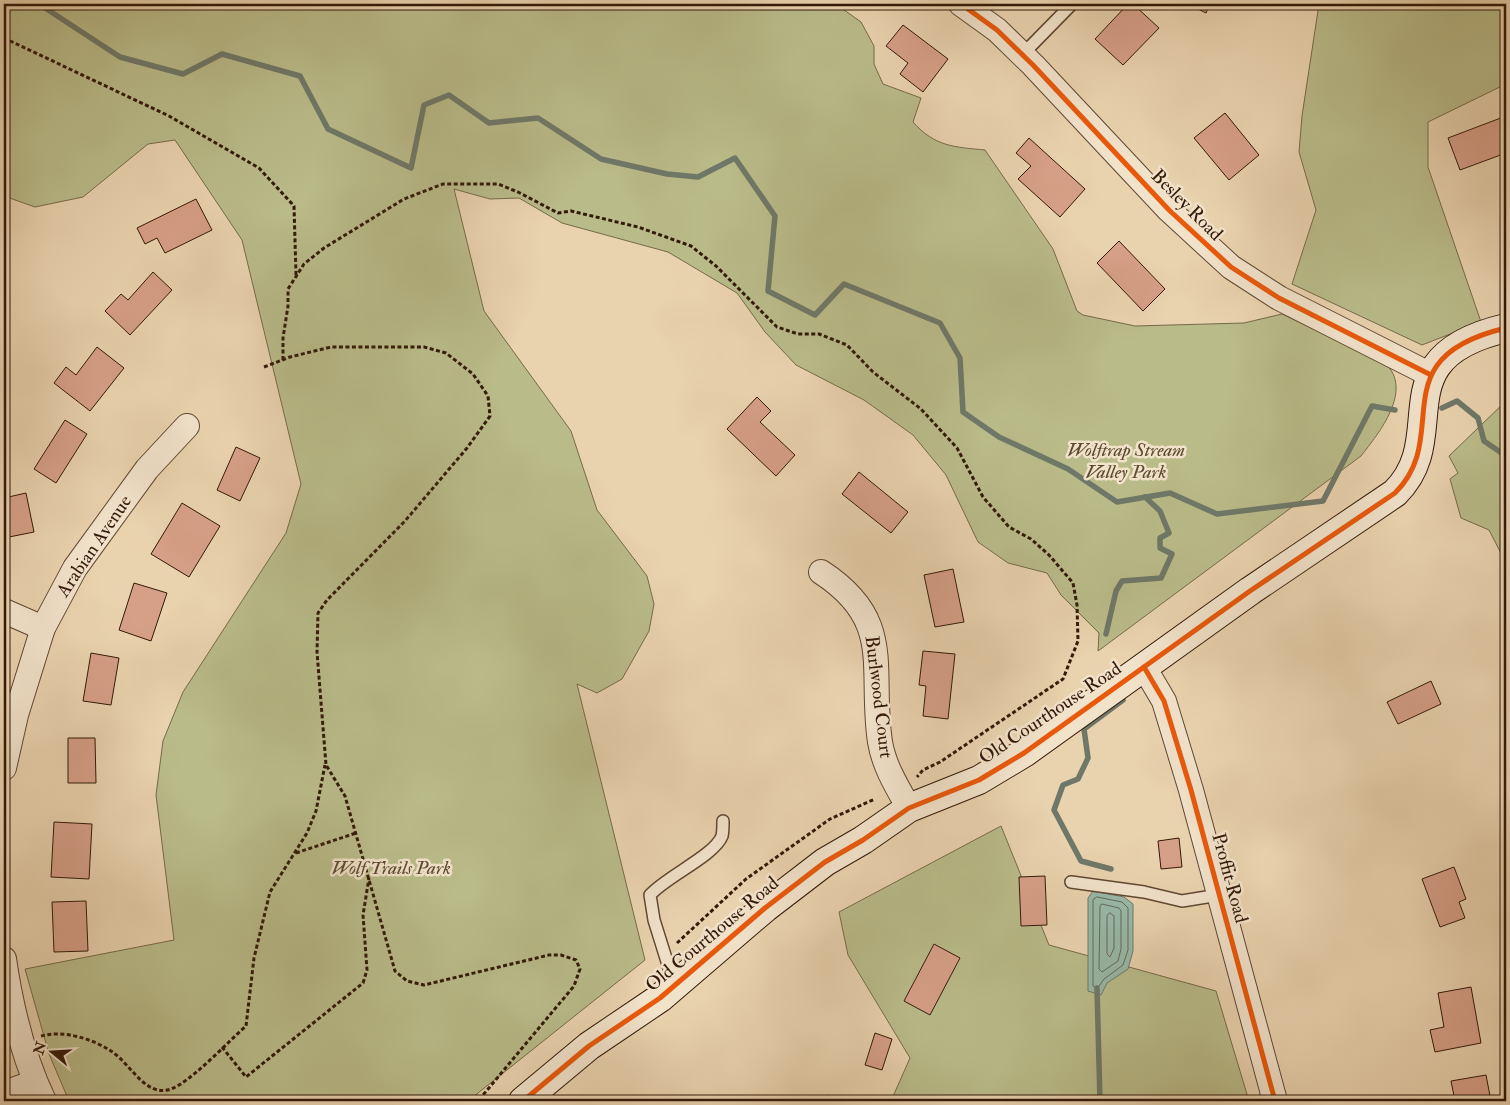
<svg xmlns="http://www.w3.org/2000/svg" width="1510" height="1105" viewBox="0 0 1510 1105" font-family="'IM FELL Double Pica',serif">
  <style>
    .green { fill: #b9bb89; stroke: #766a49 }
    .water { fill: #97b8a8; stroke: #6f7868 }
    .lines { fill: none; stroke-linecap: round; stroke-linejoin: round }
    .shore { stroke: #656858; stroke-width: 1 }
    .stream { stroke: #6f7868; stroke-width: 5.5 }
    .building { fill: #d69f87; stroke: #331909 }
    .lane-casing { stroke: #604732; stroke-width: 14 }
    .street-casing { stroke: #604732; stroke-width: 26 }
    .secondary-casing { stroke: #331909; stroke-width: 30 }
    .path { stroke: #331909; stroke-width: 3; stroke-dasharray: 4 2.5; stroke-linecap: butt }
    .lane { stroke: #f1e2ca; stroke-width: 11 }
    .street { stroke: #f1e2ca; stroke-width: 24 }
    .secondary { stroke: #f1e2ca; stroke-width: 28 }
    .cycleway-casing { stroke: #f1e2ca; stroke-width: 8 }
    .cycleway { stroke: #e8590c; stroke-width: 5 }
    .labels { text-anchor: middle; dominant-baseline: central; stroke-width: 5; stroke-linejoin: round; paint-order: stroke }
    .street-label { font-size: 19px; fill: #331909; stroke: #f1e2ca }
    .park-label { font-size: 19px; font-style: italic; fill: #5b4a2f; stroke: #f1e2ca }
  </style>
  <rect width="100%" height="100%" fill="#e9d2ae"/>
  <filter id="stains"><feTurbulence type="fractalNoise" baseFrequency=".004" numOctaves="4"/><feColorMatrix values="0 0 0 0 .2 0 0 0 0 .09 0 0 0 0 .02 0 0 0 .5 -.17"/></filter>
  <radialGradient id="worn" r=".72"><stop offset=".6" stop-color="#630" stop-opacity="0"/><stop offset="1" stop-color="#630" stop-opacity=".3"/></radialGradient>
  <g class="green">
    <path d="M4 4H807L840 7 861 22 874 46V64L883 84 921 98 913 122C935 147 955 147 985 150L1053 249 1077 311 1083 315 1135 326 1244 323 1282 314 1385 363C1414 390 1379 433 1361 456L1098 651 1099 633 1061 595 1047 573 1008 563 978 542 946 475 913 435 864 400 796 365 765 332 737 293 668 252 562 223 519 198 490 199 454 189 484 311 571 431 597 510 647 576 654 604 649 631 622 679 597 693 577 684 645 960 468 1101H69L49 1054 25 969 174 940 156 795 163 741 183 692 286 533 301 484 242 240 175 140 148 144 83 197 35 207 4 196Z"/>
    <path d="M1319 4H1506V84L1428 122V167L1481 322 1422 345 1292 284 1316 210 1299 152 1302 116Z"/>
    <path d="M1506 401V563L1489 530 1461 518 1450 479 1458 473 1449 456Z"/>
    <path d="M1001 826 1049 945 1216 991 1249 1101H891L910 1058 848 955 839 912Z"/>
  </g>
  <path class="water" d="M1093 891 1124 897 1133 904V951L1128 969 1107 983 1101 995 1088 991V898Z"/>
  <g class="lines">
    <g class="shore">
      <path d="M1097 897 1122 902 1128 908V950L1123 965 1104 979 1097 989 1093 986V900Z"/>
      <path d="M1102 904 1119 908 1121 911V949L1118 961 1102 972 1099 969 1100 907Z"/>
      <path d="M1110 913 1114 916V948L1110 957 1107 954V916Z"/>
    </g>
    <g class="stream">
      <path d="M39 4 120 57 183 74 222 54 300 76 328 129 411 168 424 105 449 95 489 123 538 118 601 159 667 174 698 177 735 158 775 216 768 291 815 315 844 284 940 323 960 358 963 412 999 437 1068 469 1117 502 1170 493 1217 514 1323 501 1372 406 1395 410"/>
      <path d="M1442 408 1457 401 1478 418 1484 441 1506 456"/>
      <path d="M1106 634 1116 591 1122 581 1161 578 1172 554 1160 548V538L1169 533 1160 511 1145 497"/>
      <path d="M1111 869 1081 861 1054 810 1063 785 1078 779 1088 758 1084 729 1123 700"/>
      <path d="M1097 988 1100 1101"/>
    </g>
  </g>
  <g class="building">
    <path d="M1128 4H1133L1159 28 1123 65 1095 39Z"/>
    <path d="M1188 4H1210L1206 13Z"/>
    <path d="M903 25 948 59 923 92 900 74 908 63 886 46Z"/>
    <path d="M1225 113 1259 155 1229 180 1194 138Z"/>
    <path d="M1506 116V153L1460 170 1448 138Z"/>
    <path d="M1029 138 1085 189 1060 217 1018 179 1031 166 1016 153Z"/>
    <path d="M196 199 212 230 165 253 157 238 145 244 137 228Z"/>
    <path d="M1119 241 1165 289 1143 311 1097 263Z"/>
    <path d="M153 272 172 290 130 335 105 311 121 294 128 300Z"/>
    <path d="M97 347 124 368 90 411 54 383 66 367 76 375Z"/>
    <path d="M757 397 771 411 760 422 795 455 776 476 727 429Z"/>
    <path d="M65 420 87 434 56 483 34 469Z"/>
    <path d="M236 447 260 458 240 501 217 490Z"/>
    <path d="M859 472 908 512 891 533 842 494Z"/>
    <path d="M26 493 34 532 4 538V498Z"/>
    <path d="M182 503 220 526 189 577 151 554Z"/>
    <path d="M953 569 964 622 935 627 924 575Z"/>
    <path d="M134 583 167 593 151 641 119 630Z"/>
    <path d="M923 651 955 654 948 719 923 716 926 686 919 685Z"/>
    <path d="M91 653 119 658 111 705 83 701Z"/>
    <path d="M1431 681 1441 704 1398 724 1387 702Z"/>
    <path d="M68 738H95L96 783H68Z"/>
    <path d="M54 822 92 824 89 879 51 877Z"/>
    <path d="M1179 838 1182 867 1161 869 1158 841Z"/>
    <path d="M1454 867 1466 899 1459 902 1465 918 1440 927 1422 879Z"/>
    <path d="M1045 876 1047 925 1021 926 1019 877Z"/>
    <path d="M86 901 88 951 54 952 52 902Z"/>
    <path d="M934 944 960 958 930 1015 904 1001Z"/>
    <path d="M1471 987 1481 1043 1435 1052 1430 1030 1444 1027 1438 993Z"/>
    <path d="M875 1033 892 1039 882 1070 865 1065Z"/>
    <path d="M1486 1075 1491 1101H1455L1451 1081Z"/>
    <path d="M827 1095 845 1101H824Z"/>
  </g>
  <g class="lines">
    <g class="lane-casing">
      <g id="lane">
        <path d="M1022 55 1072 4"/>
        <path d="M1071 882 1144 892 1182 901 1219 895"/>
        <path d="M674 984 654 920 650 895C667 876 714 856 722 836 723 832 723 825 723 821"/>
      </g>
    </g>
    <g class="street-casing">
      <g id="street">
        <path d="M961 4 997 30 1033 65 1169 210 1231 267 1279 298 1431 375"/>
        <path d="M821 572C896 621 869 668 880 742 884 766 897 787 909 808"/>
        <path d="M4 611 43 628"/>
        <path d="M1144 667 1164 701 1191 790 1275 1101"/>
        <path d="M4 768 16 715 43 628 75 568 147 469 187 426"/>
        <path d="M4 959C11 1007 23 1057 44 1101"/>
        <path d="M4 1093 35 1082"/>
      </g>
    </g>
    <g class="secondary-casing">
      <path id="secondary" d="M523 1101 589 1046 660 998 765 908 825 862 863 840 909 808 979 780 1024 753 1250 591 1395 493C1454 435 1378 358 1506 328"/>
    </g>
    <g class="path">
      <path d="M4 38 169 116 259 168 294 206 296 275"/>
      <path d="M283 360V338L288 306V289L304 264 324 248 404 199 443 184H498L518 192 558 213 571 211 638 227 691 246 716 266 777 327 798 334H819L847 345 873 372 921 409 957 448 983 497 1009 527 1031 539 1049 555 1073 583 1077 605 1078 641 1063 679 940 762 923 770 917 777"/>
      <path d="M264 367 290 357 331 347H424L446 353 473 374 488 396 490 416 467 448 405 521 327 600 318 613 317 652 326 765 345 796 395 971 407 981 424 985 549 955H561L576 960 580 969 574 986 478 1101"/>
      <path d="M296 853 356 833"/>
      <path d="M677 943 746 879 830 819 875 799"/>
      <path d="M41 1036C63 1030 91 1038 111 1051 133 1065 148 1105 179 1085 200 1072 227 1043 246 1026L254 958 270 892 307 833 316 811 325 765"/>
      <path d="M222 1047 246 1077 363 983 367 970 363 915 369 878"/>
    </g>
    <use href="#lane" class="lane"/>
    <use href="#street" class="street"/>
    <use href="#secondary" class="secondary"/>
    <g class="cycleway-casing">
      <g id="cycleway">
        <path d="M961 4 997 30 1033 65 1169 210 1231 267 1279 298 1431 375"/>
        <path d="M1144 667 1164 701 1191 790 1275 1101"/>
        <path d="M523 1101 589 1046 660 998 765 908 825 862 863 840 909 808 979 780 1024 753 1250 591 1395 493C1454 435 1378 358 1506 328"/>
      </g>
    </g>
    <use href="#cycleway" class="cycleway"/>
  </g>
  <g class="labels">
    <g class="street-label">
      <text transform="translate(1187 205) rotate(45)">Besley Road</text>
      <text transform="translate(94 546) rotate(-56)">Arabian Avenue</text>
      <text transform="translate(879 697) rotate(83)">Burlwood Court</text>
      <text transform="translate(1050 713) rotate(-34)">Old Courthouse Road</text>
      <text transform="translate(1230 878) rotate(75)">Proffit Road</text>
      <text transform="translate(712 934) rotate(-40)">Old Courthouse Road</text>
    </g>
    <g class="park-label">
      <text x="1126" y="450">Wolftrap Stream<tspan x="1126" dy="22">Valley Park</tspan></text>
      <text x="391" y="868">Wolf Trails Park</text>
    </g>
  </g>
  <rect width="1510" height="1105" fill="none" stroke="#e9d2ae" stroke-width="20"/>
  <rect x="5" y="5" width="1500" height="1095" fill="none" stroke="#331909" stroke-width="2.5"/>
  <rect x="10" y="10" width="1490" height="1085" fill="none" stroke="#331909"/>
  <g transform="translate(52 1052) rotate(288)" stroke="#f1e2ca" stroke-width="4" paint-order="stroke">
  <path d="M0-4L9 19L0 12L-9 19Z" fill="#331909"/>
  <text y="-8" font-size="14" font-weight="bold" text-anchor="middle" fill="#331909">N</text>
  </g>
  <rect width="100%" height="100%" filter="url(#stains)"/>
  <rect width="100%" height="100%" fill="url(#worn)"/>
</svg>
